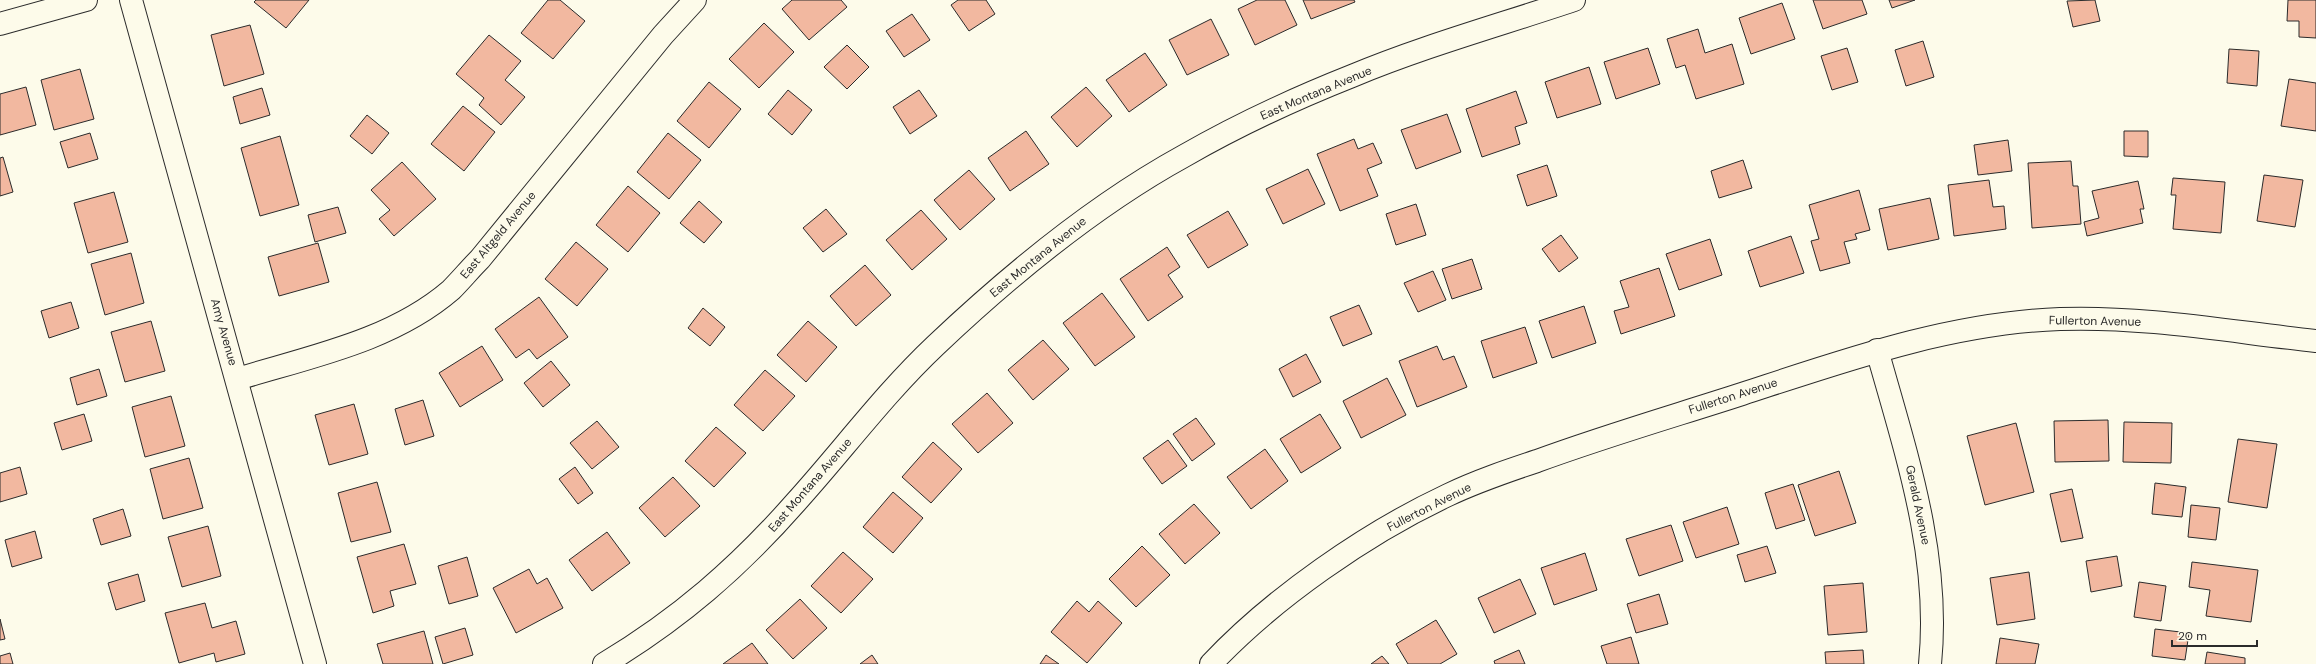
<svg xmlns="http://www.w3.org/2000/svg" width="2316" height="664" viewBox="0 0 2316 664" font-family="'DM Sans',sans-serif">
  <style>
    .building { fill: #f2b8a0; stroke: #2b2b2b }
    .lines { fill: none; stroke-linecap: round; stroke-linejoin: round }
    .street-casing { stroke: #2b2b2b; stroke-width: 24 }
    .street { stroke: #fdfbea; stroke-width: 22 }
    .labels { text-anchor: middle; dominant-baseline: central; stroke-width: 3; stroke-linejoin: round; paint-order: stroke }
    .street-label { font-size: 12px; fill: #2b2b2b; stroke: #fdfbea }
  </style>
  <rect width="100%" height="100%" fill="#fdfbea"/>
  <g class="building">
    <path d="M256 0H309L286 28 254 2Z"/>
    <path d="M548 0H560L585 21 553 59 521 33Z"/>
    <path d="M792 0H841L847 7 809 40 782 9Z"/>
    <path d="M958 0H986L995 14 969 31 951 5Z"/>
    <path d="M1257 0H1285L1297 25 1255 45 1238 9Z"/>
    <path d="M1303 0H1354L1355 2 1311 19Z"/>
    <path d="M1813 0H1862L1867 14 1823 29Z"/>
    <path d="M1889 0H1915L1892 8Z"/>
    <path d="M2095 0 2100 21 2073 27 2067 1Z"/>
    <path d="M2288 0H2316V38L2299 37V21H2287Z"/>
    <path d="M1782 3 1795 39 1751 54 1739 18Z"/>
    <path d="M912 14 930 40 904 57 886 31Z"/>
    <path d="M1211 19 1229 55 1187 75 1169 40Z"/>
    <path d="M764 23 794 52 759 88 729 59Z"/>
    <path d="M250 25 264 74 224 86 211 35Z"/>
    <path d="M1698 29 1705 53 1732 44 1744 84 1696 99 1685 65 1676 68 1667 39Z"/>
    <path d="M489 35 521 61 505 80 525 97 501 125 479 105 484 98 456 74Z"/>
    <path d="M1923 41 1934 77 1906 86 1895 50Z"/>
    <path d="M847 45 869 67 847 89 824 67Z"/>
    <path d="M1648 48 1660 84 1616 99 1604 62Z"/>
    <path d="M1847 48 1858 82 1832 90 1821 56Z"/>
    <path d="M2229 49 2259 51 2257 86 2227 83Z"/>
    <path d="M1145 53 1167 85 1129 112 1106 80Z"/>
    <path d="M1589 67 1601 104 1557 118 1545 82Z"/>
    <path d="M80 69 94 119 54 130 41 80Z"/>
    <path d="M2289 79 2316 83V131L2281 126Z"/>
    <path d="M709 82 741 109 709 148 677 121Z"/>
    <path d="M26 87 36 125 0 135V94Z"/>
    <path d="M1086 87 1112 116 1077 147 1051 117Z"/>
    <path d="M262 88 270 115 240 124 233 97Z"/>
    <path d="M788 90 812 110 792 135 768 114Z"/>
    <path d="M919 90 937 116 910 134 893 107Z"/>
    <path d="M1516 91 1527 123 1515 127 1520 144 1482 157 1466 109Z"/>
    <path d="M463 106 495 132 464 171 431 144Z"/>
    <path d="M1447 114 1461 152 1416 169 1401 130Z"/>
    <path d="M367 115 389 133 372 154 350 136Z"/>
    <path d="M1026 131 1049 164 1010 191 988 158Z"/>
    <path d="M2124 131H2148V157L2124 156Z"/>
    <path d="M90 133 98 159 68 168 60 142Z"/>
    <path d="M668 133 701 160 669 199 637 172Z"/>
    <path d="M280 136 299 205 260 216 241 148Z"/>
    <path d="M1354 139 1358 149 1373 143 1382 163 1367 169 1378 196 1340 211 1317 154Z"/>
    <path d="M2008 140 2012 171 1978 175 1974 145Z"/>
    <path d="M3 157 13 192 0 196V158Z"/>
    <path d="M1743 160 1752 188 1719 198 1711 171Z"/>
    <path d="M2071 161 2073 186H2078L2081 224 2032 228 2028 163Z"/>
    <path d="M402 162 436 199 394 236 379 219 390 210 371 190Z"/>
    <path d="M1547 165 1557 196 1527 206 1517 175Z"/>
    <path d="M1308 169 1325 204 1283 224 1266 189Z"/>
    <path d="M969 170 995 199 960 230 934 200Z"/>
    <path d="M2264 175 2303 180 2295 227 2257 221Z"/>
    <path d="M2173 178 2225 182 2221 233 2173 229 2176 195H2171Z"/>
    <path d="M1989 180 1993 207 2004 206 2006 229 1954 236 1948 185Z"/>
    <path d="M2138 181 2144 209H2140L2143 223 2087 236 2084 222 2099 218 2092 191Z"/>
    <path d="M628 186 660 213 628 252 596 225Z"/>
    <path d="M1859 190 1870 230 1855 234 1857 239 1844 242 1850 263 1820 271 1811 241 1819 239 1809 205Z"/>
    <path d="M114 192 128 242 88 253 74 203Z"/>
    <path d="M1930 198 1939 239 1888 250 1879 209Z"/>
    <path d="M699 201 722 222 704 243 680 223Z"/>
    <path d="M1416 204 1426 235 1396 245 1386 214Z"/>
    <path d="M338 207 346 233 315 242 308 215Z"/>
    <path d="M826 209 847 234 823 252 803 228Z"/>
    <path d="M921 210 947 239 912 270 886 240Z"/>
    <path d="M1228 211 1248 245 1208 268 1187 235Z"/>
    <path d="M1561 235 1578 258 1559 272 1542 249Z"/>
    <path d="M1791 236 1804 273 1760 287 1748 251Z"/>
    <path d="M1710 239 1722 275 1679 290 1666 254Z"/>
    <path d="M576 242 608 269 577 306 545 279Z"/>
    <path d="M318 243 329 282 279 296 268 257Z"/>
    <path d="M1167 247 1180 267 1168 275 1183 297 1148 321 1120 279Z"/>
    <path d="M131 253 144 303 105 315 91 264Z"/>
    <path d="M1472 259 1482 289 1452 299 1442 269Z"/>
    <path d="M865 265 891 295 856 326 830 296Z"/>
    <path d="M1659 268 1675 316 1621 334 1614 311 1629 307 1620 281Z"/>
    <path d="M1433 271 1446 300 1418 312 1404 283Z"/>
    <path d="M1102 293 1135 337 1095 366 1063 323Z"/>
    <path d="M539 297 568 337 537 359 529 349 516 358 495 329Z"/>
    <path d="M71 302 79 328 49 338 41 311Z"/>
    <path d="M1359 305 1372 334 1343 346 1330 317Z"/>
    <path d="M1584 306 1596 343 1552 358 1539 321Z"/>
    <path d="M703 308 725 327 710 346 688 328Z"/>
    <path d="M151 321 165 371 125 382 111 332Z"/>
    <path d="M808 321 837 347 806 382 777 355Z"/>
    <path d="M1525 327 1537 363 1493 378 1481 341Z"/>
    <path d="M1043 340 1069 369 1033 400 1008 370Z"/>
    <path d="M482 346 503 380 460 407 439 373Z"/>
    <path d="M1437 346 1443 360 1454 356 1467 387 1417 407 1399 361Z"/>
    <path d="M1306 354 1321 382 1293 397 1279 369Z"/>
    <path d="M551 361 570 385 543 407 524 383Z"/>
    <path d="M99 369 107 396 77 405 70 378Z"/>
    <path d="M765 370 795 396 763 431 734 405Z"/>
    <path d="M1387 378 1406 415 1361 438 1343 401Z"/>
    <path d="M987 393 1013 423 978 453 952 424Z"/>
    <path d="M171 396 185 446 145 457 132 407Z"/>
    <path d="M423 400 434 436 405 445 395 409Z"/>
    <path d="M354 404 368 454 329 465 315 415Z"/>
    <path d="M84 414 92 441 62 450 54 423Z"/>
    <path d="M1320 414 1341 448 1301 473 1280 439Z"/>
    <path d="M1196 418 1215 444 1192 461 1173 434Z"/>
    <path d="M2108 420 2109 461 2055 462 2054 421Z"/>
    <path d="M597 421 619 447 592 469 570 443Z"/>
    <path d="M2124 422 2172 423 2171 463 2123 462Z"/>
    <path d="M2016 423 2034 492 1985 505 1967 436Z"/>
    <path d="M716 427 746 453 714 487 685 461Z"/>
    <path d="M2238 439 2277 444 2267 508 2228 502Z"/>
    <path d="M1168 440 1187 466 1162 484 1143 458Z"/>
    <path d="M933 442 962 469 931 503 902 477Z"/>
    <path d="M1265 449 1288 481 1251 509 1227 477Z"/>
    <path d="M189 458 203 508 163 519 150 469Z"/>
    <path d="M20 467 27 494 0 502V473Z"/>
    <path d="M575 467 593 493 578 504 559 479Z"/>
    <path d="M1839 471 1856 523 1815 536 1798 485Z"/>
    <path d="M673 477 700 506 665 537 639 508Z"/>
    <path d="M377 482 391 532 351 542 338 493Z"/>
    <path d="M2155 483 2186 487 2182 517 2152 514Z"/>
    <path d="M1793 484 1805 520 1776 529 1765 493Z"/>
    <path d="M2072 489 2083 538 2061 542 2050 494Z"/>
    <path d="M893 492 923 518 893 553 863 527Z"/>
    <path d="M1194 504 1220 533 1185 564 1159 534Z"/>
    <path d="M2191 505 2220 508 2216 540 2188 537Z"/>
    <path d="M1727 507 1739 544 1696 558 1683 522Z"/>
    <path d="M123 509 131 536 101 545 93 519Z"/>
    <path d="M1671 525 1683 561 1639 576 1626 539Z"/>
    <path d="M208 526 221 576 182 587 168 537Z"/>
    <path d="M35 531 42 558 12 567 5 540Z"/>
    <path d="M607 532 630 563 592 591 569 560Z"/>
    <path d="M404 544 416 584 390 591 394 606 373 613 357 557Z"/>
    <path d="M1142 546 1170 575 1136 607 1109 579Z"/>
    <path d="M1767 546 1776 573 1745 582 1737 555Z"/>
    <path d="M843 552 873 579 841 613 811 586Z"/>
    <path d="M1585 553 1597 590 1554 605 1541 568Z"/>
    <path d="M2117 556 2122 586 2091 592 2086 561Z"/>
    <path d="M467 557 478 596 449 604 438 566Z"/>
    <path d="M2192 562 2258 570 2251 622 2206 616 2210 590 2189 587Z"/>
    <path d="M529 569 537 584 547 578 563 608 516 633 493 588Z"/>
    <path d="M2029 572 2035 619 1997 625 1990 578Z"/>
    <path d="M138 574 145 601 116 610 108 583Z"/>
    <path d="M1520 579 1536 614 1494 633 1478 598Z"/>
    <path d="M2139 582 2166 586 2161 621 2134 617Z"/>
    <path d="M1863 583 1867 632 1828 635 1824 586Z"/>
    <path d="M1659 594 1668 624 1636 633 1627 604Z"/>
    <path d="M800 599 827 628 793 659 766 630Z"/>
    <path d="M1077 601 1089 612 1098 601 1122 623 1087 663 1051 632Z"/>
    <path d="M205 603 212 628 236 621 245 654 216 662 214 653 179 663 165 613Z"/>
    <path d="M0 619 5 639 0 640Z"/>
    <path d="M1436 620 1457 654 1440 664H1408L1396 644Z"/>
    <path d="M465 628 473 655 443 664 435 637Z"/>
    <path d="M2155 629 2189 633 2185 660 2152 656Z"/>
    <path d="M424 631 433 664H383L377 644Z"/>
    <path d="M1631 637 1639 664H1607L1601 646Z"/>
    <path d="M2000 638 2039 644 2035 664H1996Z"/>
    <path d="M752 643 768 664H723Z"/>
    <path d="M1519 650 1525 664H1495L1494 661Z"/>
    <path d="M1863 650 1864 664H1826L1825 652Z"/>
    <path d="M2207 652 2245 658V664H2205Z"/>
    <path d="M10 653 13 664H0V656Z"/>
    <path d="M872 655 878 664H860Z"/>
    <path d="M1046 655 1059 664H1040Z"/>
    <path d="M1382 656 1389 664H1371Z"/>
  </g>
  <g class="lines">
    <g class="street-casing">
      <g id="street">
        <path d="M131 0 315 664"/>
        <path d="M0 24 86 0"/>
        <path d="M1877 350C1906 453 1941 556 1930 664"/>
        <path d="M237 379C309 357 392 341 451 290 461 280 470 269 480 259L663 35 695 0"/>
        <path d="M604 664C679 619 738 568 796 502 843 450 885 393 936 345 1011 274 1093 206 1184 156 1238 125 1294 99 1352 76 1424 46 1500 25 1574 0"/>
        <path d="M1211 664C1273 598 1367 533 1448 495 1477 481 1507 471 1537 461 1605 436 1674 416 1742 394 1846 360 1950 323 2060 319 2145 316 2232 332 2316 341"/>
      </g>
    </g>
    <use href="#street" class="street"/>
  </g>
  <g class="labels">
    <g class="street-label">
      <text transform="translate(1316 93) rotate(-23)">East Montana Avenue</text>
      <text transform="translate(498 235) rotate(-50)">East Altgeld Avenue</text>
      <text transform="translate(1038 257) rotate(-39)">East Montana Avenue</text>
      <text transform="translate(2095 321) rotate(1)">Fullerton Avenue</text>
      <text transform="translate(224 332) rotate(74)">Amy Avenue</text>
      <text transform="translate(1733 396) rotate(-18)">Fullerton Avenue</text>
      <text transform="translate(810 485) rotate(-49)">East Montana Avenue</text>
      <text transform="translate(1918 505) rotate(78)">Gerald Avenue</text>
      <text transform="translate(1429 507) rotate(-27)">Fullerton Avenue</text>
    </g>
  </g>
  <path d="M2172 640v6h85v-6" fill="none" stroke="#2b2b2b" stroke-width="2"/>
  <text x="2178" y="640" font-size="12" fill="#2b2b2b" stroke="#fdfbea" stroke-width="3" paint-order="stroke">20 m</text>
</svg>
